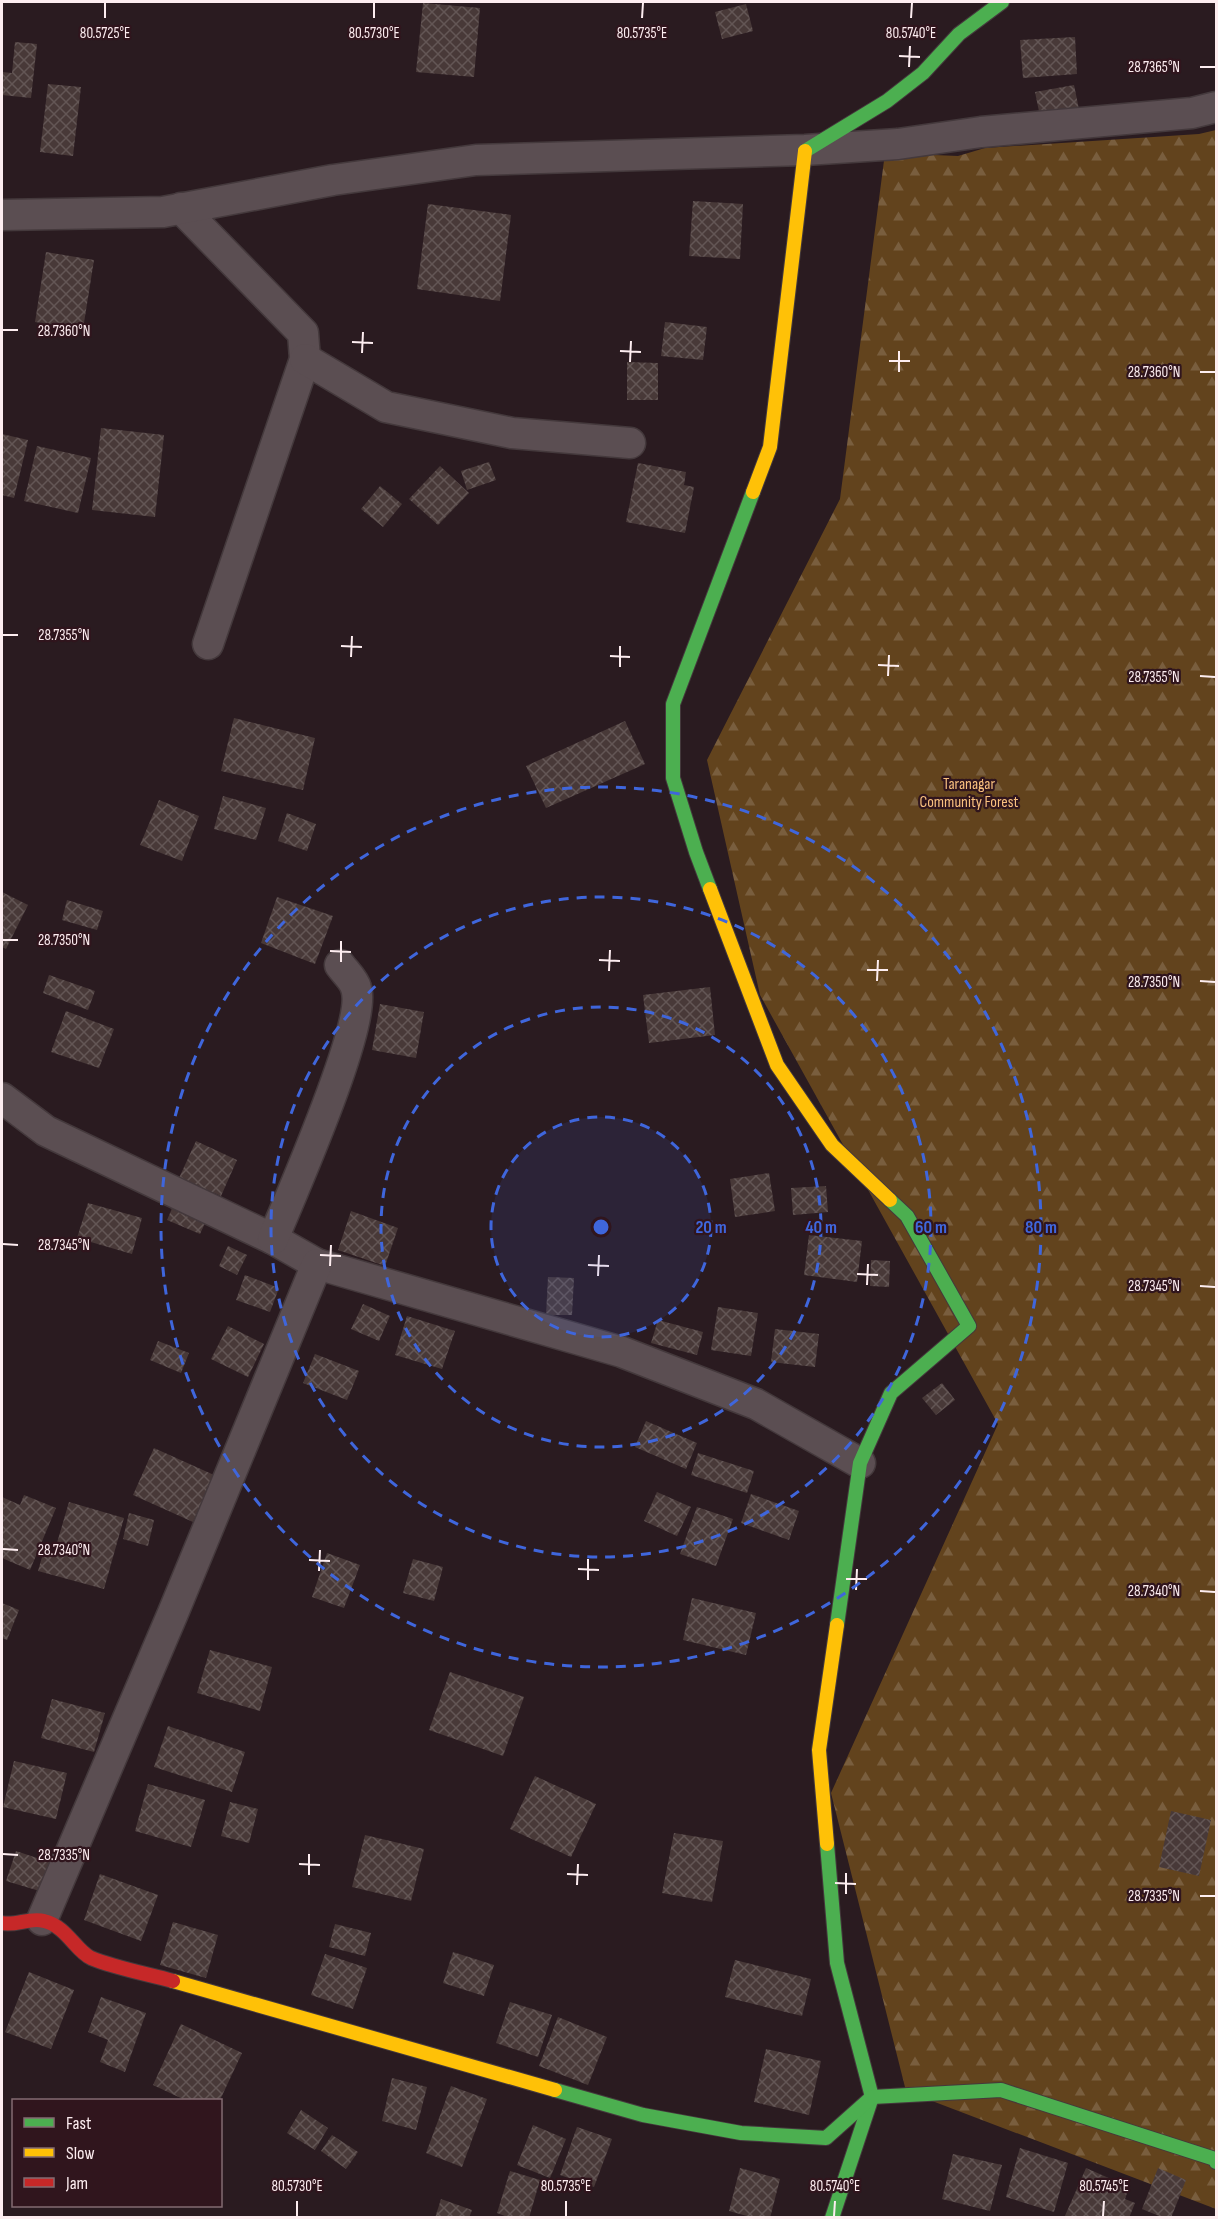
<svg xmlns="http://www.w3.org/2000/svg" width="1218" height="2219" viewBox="0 0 1218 2219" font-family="'Sofia Sans Condensed',sans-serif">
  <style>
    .forest { fill: url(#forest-firs) }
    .building { fill: url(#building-cross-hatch) }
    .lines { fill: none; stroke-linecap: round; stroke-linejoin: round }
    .street-casing { stroke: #44393c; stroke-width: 33 }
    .fast-casing { stroke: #44393c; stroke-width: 16 }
    .slow-casing { stroke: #44393c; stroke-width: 16 }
    .jam-casing { stroke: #44393c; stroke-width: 16 }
    .street { stroke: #5b4e52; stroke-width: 30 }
    .fast { stroke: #4caf50; stroke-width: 14 }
    .slow { stroke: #ffc107; stroke-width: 14 }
    .jam { stroke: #c62828; stroke-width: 14 }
    .ticks { fill: none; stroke: #fdedf0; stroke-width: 2 }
    .ring { fill: none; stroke: #3f66dc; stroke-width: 3; stroke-dasharray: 10 8 }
    .labels { text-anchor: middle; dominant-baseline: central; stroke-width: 4.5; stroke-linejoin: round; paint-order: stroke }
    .park-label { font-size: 16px; fill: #fac17f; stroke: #30151d }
    .ticks-label { font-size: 15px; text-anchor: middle; fill: #fdedf0; stroke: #30151d; stroke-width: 4.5; stroke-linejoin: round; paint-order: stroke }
    .centre { fill: #3f66dc; stroke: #30151d; stroke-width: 3 }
    .ring-label { font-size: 18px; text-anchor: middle; font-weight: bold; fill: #3f66dc; stroke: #30151d; stroke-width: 4.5; stroke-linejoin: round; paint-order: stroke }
  </style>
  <defs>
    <pattern id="forest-firs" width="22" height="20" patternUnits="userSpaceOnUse" patternTransform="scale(1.5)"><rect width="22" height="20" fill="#62431d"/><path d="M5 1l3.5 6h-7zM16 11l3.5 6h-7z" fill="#795e3e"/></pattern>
    <pattern id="building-cross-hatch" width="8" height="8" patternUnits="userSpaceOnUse" patternTransform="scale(1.5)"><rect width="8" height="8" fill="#483938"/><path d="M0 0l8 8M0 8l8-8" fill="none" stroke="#635655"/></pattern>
  </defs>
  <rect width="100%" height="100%" fill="#2a1b20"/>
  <path class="forest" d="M1216 130V2209L906 2091 831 1793 998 1424 760 995 707 760 840 499 885 153 958 156 985 148 1199 134Z"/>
  <g class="building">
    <path d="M423 3 480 8 474 77 416 72Z"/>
    <path d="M746 4 753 31 722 39 715 12Z"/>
    <path d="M1075 37 1077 74 1023 78 1020 40Z"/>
    <path d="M15 42 37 44 31 98 2 95V72L12 73Z"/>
    <path d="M48 84 81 87 73 156 40 152Z"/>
    <path d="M1074 85 1081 119 1042 126 1035 92Z"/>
    <path d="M693 201 743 204 740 259 689 256Z"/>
    <path d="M428 204 511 215 500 301 417 289Z"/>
    <path d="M46 252 94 260 83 329 35 322Z"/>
    <path d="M665 322 707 327 703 360 661 356Z"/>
    <path d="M627 362 658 363V400H627Z"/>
    <path d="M101 428 164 435 155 517 92 510Z"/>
    <path d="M2 434 28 440 14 498 2 495Z"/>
    <path d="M37 446 91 458 78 513 24 501Z"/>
    <path d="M489 462 496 480 467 490 461 471Z"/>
    <path d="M638 463 686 472 684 485 694 487 685 533 626 522Z"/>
    <path d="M440 466 469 493 438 525 409 499Z"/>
    <path d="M380 486 402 504 383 527 361 509Z"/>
    <path d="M234 718 315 738 303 790 221 771Z"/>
    <path d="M625 721 645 764 546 808 526 766Z"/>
    <path d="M223 796 266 808 256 840 214 829Z"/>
    <path d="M159 800 199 816 182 861 140 845Z"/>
    <path d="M287 813 316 824 307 851 278 841Z"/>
    <path d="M2 892 28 905 6 949 2 947Z"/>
    <path d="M277 897 333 916 315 964 261 943Z"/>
    <path d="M67 900 103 911 97 930 62 920Z"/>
    <path d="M49 975 95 991 88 1010 43 993Z"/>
    <path d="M710 987 715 1035 649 1043 643 995Z"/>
    <path d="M380 1004 424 1012 416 1058 372 1050Z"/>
    <path d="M66 1011 114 1029 99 1068 51 1052Z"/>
    <path d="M196 1141 237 1160 221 1196 179 1178Z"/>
    <path d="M769 1173 775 1211 735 1217 730 1179Z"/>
    <path d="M826 1186 828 1212 793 1215 791 1188Z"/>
    <path d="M88 1203 142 1218 132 1254 77 1238Z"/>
    <path d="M174 1204 207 1219 200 1234 167 1220Z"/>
    <path d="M351 1211 398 1228 385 1266 338 1250Z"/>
    <path d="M809 1235 862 1241 857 1282 804 1275Z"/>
    <path d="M228 1246 247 1255 237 1275 219 1266Z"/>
    <path d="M871 1260 890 1261 889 1287 870 1286Z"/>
    <path d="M245 1275 279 1288 270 1312 236 1300Z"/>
    <path d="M548 1277 574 1278 572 1315H546Z"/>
    <path d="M363 1304 390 1316 379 1341 351 1329Z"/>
    <path d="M718 1307 758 1313 751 1356 711 1350Z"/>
    <path d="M407 1316 455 1331 442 1369 395 1355Z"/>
    <path d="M658 1320 703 1332 697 1355 651 1343Z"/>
    <path d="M228 1326 264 1344 248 1377 211 1359Z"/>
    <path d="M775 1329 819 1334 815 1367 771 1362Z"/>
    <path d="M158 1341 189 1353 181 1373 150 1360Z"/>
    <path d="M315 1354 359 1371 347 1400 303 1383Z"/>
    <path d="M942 1383 955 1400 936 1415 922 1398Z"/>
    <path d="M646 1421 697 1443 686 1469 635 1447Z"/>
    <path d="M154 1448 214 1475 193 1522 133 1495Z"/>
    <path d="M698 1453 754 1471 747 1493 691 1475Z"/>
    <path d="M657 1492 691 1507 677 1536 644 1521Z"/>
    <path d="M751 1494 799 1511 789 1540 741 1523Z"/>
    <path d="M24 1495 56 1508 30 1570 2 1558V1497L20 1505Z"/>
    <path d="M69 1502 124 1518 104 1589 38 1571 44 1550 54 1553Z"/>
    <path d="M697 1507 733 1519 716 1566 680 1554Z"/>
    <path d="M129 1513 154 1520 148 1546 123 1539Z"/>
    <path d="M327 1553 360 1565 344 1608 312 1597Z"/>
    <path d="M413 1559 443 1567 434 1601 403 1593Z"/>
    <path d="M692 1598 756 1613 746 1655 683 1640Z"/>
    <path d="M2 1603 19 1610 7 1640 2 1638Z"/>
    <path d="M210 1650 272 1667 260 1711 197 1693Z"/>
    <path d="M450 1672 524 1697 503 1756 429 1730Z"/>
    <path d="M52 1699 105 1713 94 1752 41 1738Z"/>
    <path d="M168 1726 245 1752 232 1792 154 1767Z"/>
    <path d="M14 1761 67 1773 56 1819 3 1807Z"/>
    <path d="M535 1776 596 1804 571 1857 510 1829Z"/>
    <path d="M148 1784 205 1800 191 1847 135 1831Z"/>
    <path d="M230 1802 258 1809 249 1843 221 1836Z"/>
    <path d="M1171 1811 1211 1820 1199 1876 1159 1867Z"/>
    <path d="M674 1833 723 1841 712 1902 662 1893Z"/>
    <path d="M365 1835 424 1849 411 1901 352 1887Z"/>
    <path d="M16 1851 52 1863 43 1892 6 1881Z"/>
    <path d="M100 1874 158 1895 141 1941 84 1920Z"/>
    <path d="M173 1922 218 1935 206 1978 160 1965Z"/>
    <path d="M335 1924 371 1933 365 1956 329 1947Z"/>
    <path d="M453 1952 494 1965 484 1996 443 1983Z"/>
    <path d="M325 1954 367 1968 353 2009 311 1995Z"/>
    <path d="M735 1960 811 1979 802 2016 725 1997Z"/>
    <path d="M29 1972 74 1990 51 2049 5 2032Z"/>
    <path d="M101 1997 146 2013 125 2072 100 2062 108 2040 88 2032Z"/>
    <path d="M510 2002 552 2015 538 2057 496 2043Z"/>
    <path d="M558 2017 607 2037 588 2085 539 2066Z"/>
    <path d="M181 2024 242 2053 220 2100H185L153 2085Z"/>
    <path d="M766 2049 821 2061 809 2115 754 2102Z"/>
    <path d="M392 2078 427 2087 416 2130 382 2121Z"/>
    <path d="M451 2086 487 2099 462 2167 426 2153Z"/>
    <path d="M301 2110 328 2128 315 2150 287 2133Z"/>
    <path d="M533 2125 566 2139 550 2178 517 2165Z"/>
    <path d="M577 2127 612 2139 594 2187 560 2175Z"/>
    <path d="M332 2135 358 2152 346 2169 321 2151Z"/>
    <path d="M1020 2148 1068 2163 1054 2212 1006 2197Z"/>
    <path d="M953 2154 1002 2165 990 2211 942 2199Z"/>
    <path d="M740 2168 780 2179 770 2218H754L729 2211Z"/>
    <path d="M1086 2168 1129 2187 1125 2199 1135 2203 1129 2218H1064Z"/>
    <path d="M1158 2168 1186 2180 1171 2218H1164L1142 2209Z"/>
    <path d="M510 2171 540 2180 529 2218H510L497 2213Z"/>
    <path d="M441 2199 472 2210 469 2218H435Z"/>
  </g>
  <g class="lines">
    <g class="street-casing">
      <g id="street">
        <path d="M181 208 303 333 305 359 208 644"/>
        <path d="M2 215 163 212 333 180 476 160 805 150 898 144 981 132 1192 113 1216 107"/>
        <path d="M305 359 386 407 512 433 630 443"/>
        <path d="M2 1098 46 1131 273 1239 317 1264 622 1352 756 1404 860 1463"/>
        <path d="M273 1239C290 1197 368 1023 356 988 354 980 345 972 340 965"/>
        <path d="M42 1920 173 1613 317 1264"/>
      </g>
    </g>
    <g class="fast-casing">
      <g id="fast">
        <path d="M805 151 887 101 923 73 959 34 1002 2"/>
        <path d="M710 889 696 852 673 778V704L753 492"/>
        <path d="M837 1625 860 1463 891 1393 969 1326 907 1216 890 1200"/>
        <path d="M827 1844 837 1963 872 2097 832 2218"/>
        <path d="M555 2090 643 2115 741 2133 826 2138 872 2097 1001 2090 1215 2159 1216 2162"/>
      </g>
    </g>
    <g class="slow-casing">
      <g id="slow">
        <path d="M753 492 770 447 805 151"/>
        <path d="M710 889 777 1065 832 1145 890 1200"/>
        <path d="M827 1844 819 1750 837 1625"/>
        <path d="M173 1981 555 2090"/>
      </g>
    </g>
    <g class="jam-casing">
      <path id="jam" d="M2 1923C16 1926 30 1917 44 1921 66 1926 76 1951 91 1958 115 1968 148 1974 173 1981"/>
    </g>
    <use href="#street" class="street"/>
    <use href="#fast" class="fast"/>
    <use href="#slow" class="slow"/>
    <use href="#jam" class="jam"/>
  </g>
  <path class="ticks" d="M105 18V3M374 18V3M642 18 643 3M911 18 912 3M899 56 920 57M909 67 910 46M1200 67H1215M3 330H18M352 342 373 343M620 351 641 352M362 353 363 332M889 361H910M630 362 631 341M899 372V351M1200 372H1215M3 635H18M341 646 362 647M610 656 630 657M351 657 352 636M878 665 899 666M620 667V646M888 676 889 655M1200 676 1215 677M3 940H18M330 951 351 952M599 960 620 961M341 962V941M867 970H888M609 971 610 950M877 981 878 960M1200 981 1215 982M3 1244 18 1245M320 1255 341 1256M588 1265 609 1266M330 1266 331 1245M857 1274 878 1275M598 1276 599 1255M867 1285 868 1264M1200 1286 1215 1287M3 1549 18 1550M309 1560 330 1561M578 1569 599 1570M319 1571 320 1550M846 1579H867M588 1580V1559M856 1590 857 1569M1200 1591 1215 1592M3 1854 18 1855M299 1864 320 1865M567 1874 588 1875M309 1875V1854M835 1883 856 1884M577 1885 578 1864M846 1894V1873M1200 1896H1215M297 2216V2201M566 2216V2201M834 2216 835 2201M1103 2216 1104 2201"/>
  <circle cx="601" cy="1227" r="110" fill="#3f66dc" fill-opacity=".12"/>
  <g class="ring">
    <circle cx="601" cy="1227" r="110"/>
    <circle cx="601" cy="1227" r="220"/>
    <circle cx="601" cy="1227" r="330"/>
    <circle cx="601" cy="1227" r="440"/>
  </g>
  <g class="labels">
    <g class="park-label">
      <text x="969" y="784">Taranagar<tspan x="969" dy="18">Community Forest</tspan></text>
    </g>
  </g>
  <g class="ticks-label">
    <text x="105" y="38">80.5725°E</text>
    <text x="374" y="38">80.5730°E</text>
    <text x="642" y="38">80.5735°E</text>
    <text x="911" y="38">80.5740°E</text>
    <text x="1154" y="72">28.7365°N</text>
    <text x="64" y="336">28.7360°N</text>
    <text x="1154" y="377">28.7360°N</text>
    <text x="64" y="640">28.7355°N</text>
    <text x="1154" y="682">28.7355°N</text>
    <text x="64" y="945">28.7350°N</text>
    <text x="1154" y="987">28.7350°N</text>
    <text x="64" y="1250">28.7345°N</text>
    <text x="1154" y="1291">28.7345°N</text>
    <text x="64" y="1555">28.7340°N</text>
    <text x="1154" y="1596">28.7340°N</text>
    <text x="64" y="1860">28.7335°N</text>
    <text x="1154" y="1901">28.7335°N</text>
    <text x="297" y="2191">80.5730°E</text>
    <text x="566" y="2191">80.5735°E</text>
    <text x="835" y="2191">80.5740°E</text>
    <text x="1104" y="2191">80.5745°E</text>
  </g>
  <circle cx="601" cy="1227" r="9" class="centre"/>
  <g class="ring-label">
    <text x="711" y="1233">20 m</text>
    <text x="821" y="1233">40 m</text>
    <text x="931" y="1233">60 m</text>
    <text x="1041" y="1233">80 m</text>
  </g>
  <rect width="1218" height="2219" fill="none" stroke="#fdedf0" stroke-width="6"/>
  <rect x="12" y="2099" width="210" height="108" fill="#30151d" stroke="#826b71" stroke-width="1.5"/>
  <rect x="24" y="2118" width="30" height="9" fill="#4caf50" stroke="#826b71" stroke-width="1.5"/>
  <text x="66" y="2129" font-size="18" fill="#fdedf0">Fast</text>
  <rect x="24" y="2148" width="30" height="9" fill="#ffc107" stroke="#826b71" stroke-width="1.5"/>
  <text x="66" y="2159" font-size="18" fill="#fdedf0">Slow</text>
  <rect x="24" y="2178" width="30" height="9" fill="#c62828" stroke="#826b71" stroke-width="1.5"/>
  <text x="66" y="2189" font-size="18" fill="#fdedf0">Jam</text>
</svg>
